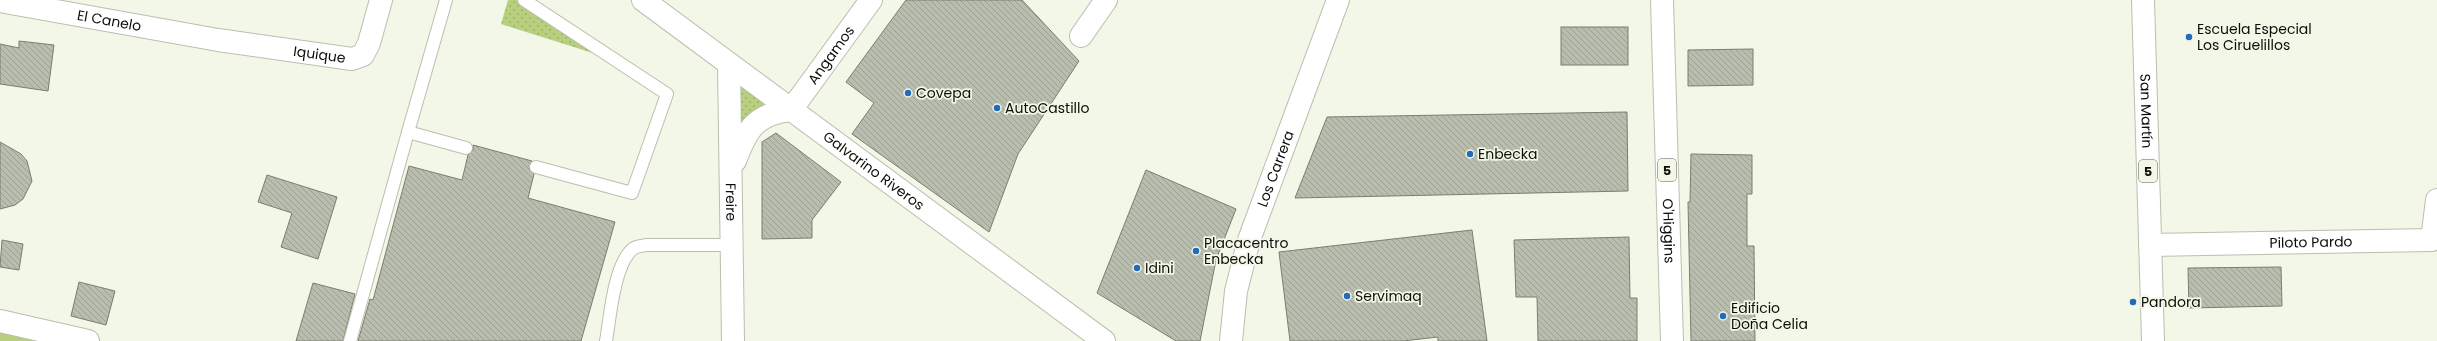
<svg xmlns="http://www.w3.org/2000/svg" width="2437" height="341" viewBox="0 0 2437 341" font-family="Poppins,sans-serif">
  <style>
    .grass { fill: url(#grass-dots) }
    .park { fill: #b8cf7d }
    .building { fill: url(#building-back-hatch); stroke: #7a7e70 }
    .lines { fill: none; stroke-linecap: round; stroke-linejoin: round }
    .lane-casing { stroke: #babfaf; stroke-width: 14 }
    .street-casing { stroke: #babfaf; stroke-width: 24 }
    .secondary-casing { stroke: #babfaf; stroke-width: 24 }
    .highway-casing { stroke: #babfaf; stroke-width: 24 }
    .lane { stroke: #fff; stroke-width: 12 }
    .street { stroke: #fff; stroke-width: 22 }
    .secondary { stroke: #fff; stroke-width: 22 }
    .highway { stroke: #fff; stroke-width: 22 }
    .poi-dot { fill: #226aba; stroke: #f2f7e7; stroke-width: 1.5 }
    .labels { text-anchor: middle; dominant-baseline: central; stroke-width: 3.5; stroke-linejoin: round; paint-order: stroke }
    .shield { fill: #f2f7e7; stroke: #52544c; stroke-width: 1 }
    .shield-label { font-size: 13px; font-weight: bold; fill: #0d0e09 }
    .street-label { font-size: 14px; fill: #0d0e09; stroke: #f2f7e7 }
    .poi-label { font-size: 14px; fill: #0d0e09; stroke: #f2f7e7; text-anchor: start }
  </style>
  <defs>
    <pattern id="grass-dots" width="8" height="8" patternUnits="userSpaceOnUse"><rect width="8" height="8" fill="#b8cf7d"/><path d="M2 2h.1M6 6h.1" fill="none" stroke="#9db16b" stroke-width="1.8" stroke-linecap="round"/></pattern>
    <pattern id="building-back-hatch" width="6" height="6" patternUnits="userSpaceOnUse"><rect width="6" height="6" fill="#b8bdad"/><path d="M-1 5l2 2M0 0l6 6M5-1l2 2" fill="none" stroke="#9da194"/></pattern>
  </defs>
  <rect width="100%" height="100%" fill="#f2f7e7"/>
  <g class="grass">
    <path d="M508 0H524L615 60 501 24Z"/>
    <path d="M729 64 791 110 742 141Z"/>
  </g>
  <path class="park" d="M0 328 54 341H0Z"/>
  <g class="building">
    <path d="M906 0H1022L1079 61 1018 154 989 232 852 134 874 103 846 82Z"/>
    <rect x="1561" y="27" width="67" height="38"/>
    <path d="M19 41 54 45 48 91 0 84V44L19 48Z"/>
    <path d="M1753 49V85L1688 86V50Z"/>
    <path d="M1627 112 1628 191 1295 198 1327 117Z"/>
    <path d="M776 133 841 182 812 220V238L762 239V142Z"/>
    <path d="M0 142 21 154 27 161 32 181 23 199 15 205 0 209Z"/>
    <path d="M473 145 532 161 529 169 534 174 528 198 615 222 581 341H358L370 299 373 300 409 166 462 180 468 155 473 150Z"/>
    <path d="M1691 154 1752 155V194H1747V246H1754L1755 341H1691L1688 202H1690Z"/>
    <path d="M1146 170 1236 209 1216 260 1200 341H1176L1097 293Z"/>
    <path d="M267 175 337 197 318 259 281 247 292 213 258 202Z"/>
    <path d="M1472 230 1487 341H1438V337L1403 341H1290L1279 252Z"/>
    <path d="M1629 237 1630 298H1637V341H1538L1537 297H1516L1514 240Z"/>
    <path d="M2 240 23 244 19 270 0 267Z"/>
    <path d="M2281 267 2282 306 2189 308 2188 268Z"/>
    <path d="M79 282 115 291 106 325 71 316Z"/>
    <path d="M313 283 355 294 343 341H296Z"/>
  </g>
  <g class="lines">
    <g class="lane-casing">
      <g id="lane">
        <path d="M446 0 408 132 466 148"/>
        <path d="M524 0 667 94 632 193 536 167"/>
        <path d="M350 341 408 132"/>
        <path d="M606 341C610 318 614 262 634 248 637 246 643 246 646 245H732"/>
      </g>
    </g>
    <g class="street-casing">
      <g id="street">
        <path id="s1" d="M0 1 218 40 352 59 363 55 369 43 381 0"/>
        <path d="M1081 36 1106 0"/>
        <path id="s2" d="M791 110 871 0"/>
        <path id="s3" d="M2150 245 2432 240 2437 200"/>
        <path d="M0 321 88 341"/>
      </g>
    </g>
    <g class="secondary-casing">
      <g id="secondary">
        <path id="s4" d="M643 0 1104 341"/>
        <path id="s5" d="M729 64 733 341"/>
        <path d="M735 161C747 129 755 114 791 110"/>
        <path id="s6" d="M1231 341 1236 291 1249 240 1338 0"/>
      </g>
    </g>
    <g class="highway-casing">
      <g id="highway">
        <path id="s7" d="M1662 0 1672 341"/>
        <path id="s8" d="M2143 0 2153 341"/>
      </g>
    </g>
    <use href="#lane" class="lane"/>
    <use href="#street" class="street"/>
    <use href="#secondary" class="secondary"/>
    <use href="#highway" class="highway"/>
  </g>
  <g class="poi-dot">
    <circle cx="2189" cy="37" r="4"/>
    <circle cx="908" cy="93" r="4"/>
    <circle cx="997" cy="108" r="4"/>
    <circle cx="1470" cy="154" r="4"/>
    <circle cx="1196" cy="251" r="4"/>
    <circle cx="1137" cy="268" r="4"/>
    <circle cx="1347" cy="296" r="4"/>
    <circle cx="2133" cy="302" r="4"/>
    <circle cx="1723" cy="316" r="4"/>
  </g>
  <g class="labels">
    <g class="shield">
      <rect x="1658" y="159" width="18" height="22" rx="3"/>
      <rect x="2139" y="160" width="18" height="22" rx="3"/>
    </g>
    <g class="shield-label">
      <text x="1667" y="170">5</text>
      <text x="2148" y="171">5</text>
    </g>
    <g class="street-label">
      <text stroke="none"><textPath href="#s1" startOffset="111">El Canelo</textPath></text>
      <text stroke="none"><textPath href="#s1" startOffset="324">Iquique</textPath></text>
      <text stroke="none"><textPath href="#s2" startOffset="68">Angamos</textPath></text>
      <text stroke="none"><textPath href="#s8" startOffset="111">San Martín</textPath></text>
      <text stroke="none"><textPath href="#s6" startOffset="179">Los Carrera</textPath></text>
      <text stroke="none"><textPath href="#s4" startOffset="287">Galvarino Riveros</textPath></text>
      <text stroke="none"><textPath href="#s5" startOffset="138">Freire</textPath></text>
      <text stroke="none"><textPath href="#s7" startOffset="231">O'Higgins</textPath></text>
      <text stroke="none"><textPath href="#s3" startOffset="161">Piloto Pardo</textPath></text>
    </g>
    <g class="poi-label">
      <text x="2197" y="29">Escuela Especial<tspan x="2197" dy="16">Los Ciruelillos</tspan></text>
      <text x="916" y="93">Covepa</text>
      <text x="1005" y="108">AutoCastillo</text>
      <text x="1478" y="154">Enbecka</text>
      <text x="1204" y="243">Placacentro<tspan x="1204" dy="16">Enbecka</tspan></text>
      <text x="1145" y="268">Idini</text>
      <text x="1355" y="296">Servimaq</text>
      <text x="2141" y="302">Pandora</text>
      <text x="1731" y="308">Edificio<tspan x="1731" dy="16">Doña Celia</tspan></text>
    </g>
  </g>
</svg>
